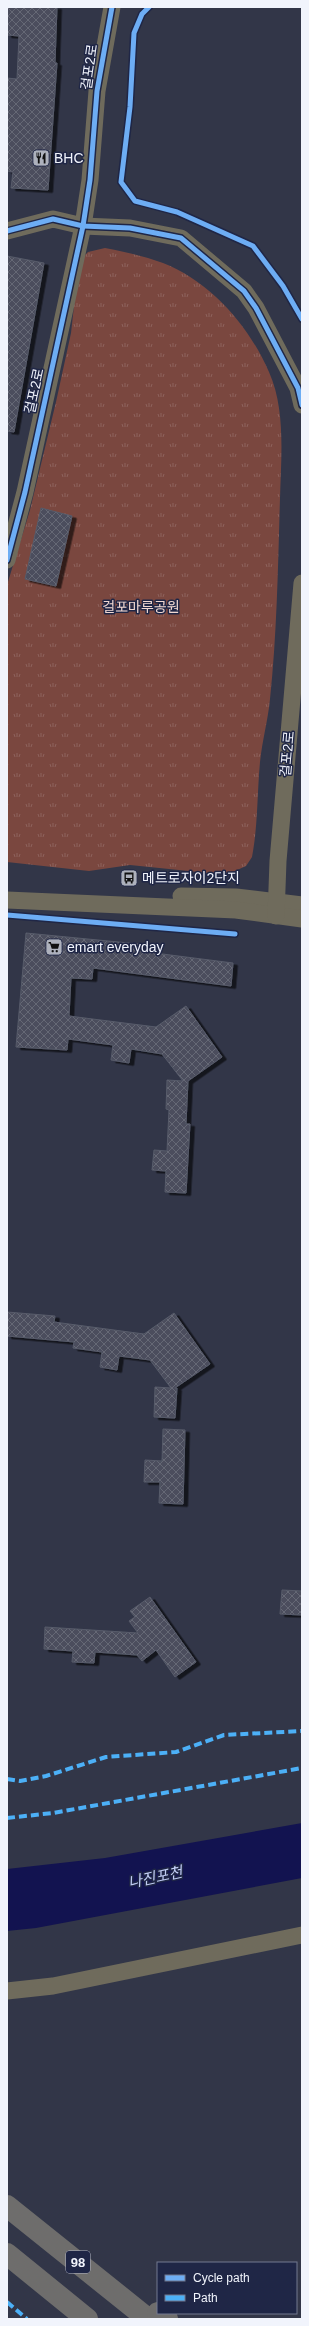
<svg xmlns="http://www.w3.org/2000/svg" width="309" height="2326" viewBox="0 0 309 2326" font-family="Helvetica,'Noto Sans KR',sans-serif">
  <style>
    .park { fill: url(#park-tufts) }
    .water { fill: #121350 }
    .building { fill: url(#building-cross-hatch); stroke: #575b6a; filter: url(#shadow) }
    .lines { fill: none; stroke-linecap: round; stroke-linejoin: round }
    .minor { stroke: #6f6b5c; stroke-width: 17 }
    .highway { stroke: #6e6d6c; stroke-width: 22 }
    .quiet { stroke: #4cb0f7; stroke-width: 4; stroke-dasharray: 8 4; stroke-linecap: butt }
    .cycleway-casing { stroke: #1f2646; stroke-width: 8 }
    .cycleway { stroke: #6dadf4; stroke-width: 5 }
    .labels { text-anchor: middle; dominant-baseline: central; stroke-width: 3; stroke-linejoin: round; paint-order: stroke }
    .shield { fill: #1f2646; stroke: #b2b6c5; stroke-width: 1 }
    .shield-label { font-size: 13px; font-weight: bold; fill: #f1f4fc }
    .street-label { font-size: 14px; fill: #f1f4fc; stroke: #1f2646 }
    .poi-label { font-size: 14px; fill: #f1f4fc; stroke: #1f2646; text-anchor: start }
    .park-label { font-size: 14px; fill: #f1d8d2; stroke: #1f2646 }
    .water-label { font-size: 15px; font-style: italic; fill: #c0ccf4; stroke: #1f2646 }
  </style>
  <defs>
    <pattern id="park-tufts" width="24" height="20" patternUnits="userSpaceOnUse"><rect width="24" height="20" fill="#7a473f"/><path d="M3 7l-1-3M5 7V3M7 7l1-3M15 17l-1-3M17 17v-4M19 17l1-3" fill="none" stroke="#8d625c"/></pattern>
    <pattern id="building-cross-hatch" width="8" height="8" patternUnits="userSpaceOnUse"><rect width="8" height="8" fill="#4b4e5d"/><path d="M0 0l8 8M0 8l8-8" fill="none" stroke="#656875"/></pattern>
    <filter id="shadow"><feDropShadow dx="4.5" dy="2.5" stdDeviation="0" flood-color="#0009"/></filter>
  </defs>
  <rect width="100%" height="100%" fill="#323648"/>
  <path class="park" d="M105 248C125 252 144 256 163 263 211 282 249 326 269 372 286 410 281 458 280 498 278 565 277 633 270 699 268 720 262 741 260 762 257 794 258 826 252 857L246 866 235 871 218 874 130 865 89 871 7 862V585L30 510 56 402 71 333 79 261 88 252Z"/>
  <path class="water" d="M302 1823V1878L36 1928 7 1931V1869L105 1858Z"/>
  <g class="building">
    <path d="M7 7H57L55 63H57L48 190 11 188 13 172 7 171V78L17 79 19 36 7 35Z"/>
    <path d="M7 256 44 263 14 432 7 431Z"/>
    <path d="M41 508 72 516 56 586 25 579Z"/>
    <path d="M26 933 139 944V951L233 963 231 986 93 968 92 979 71 978 69 1016 156 1027 186 1006 222 1057 188 1081 186 1124H190L186 1193 165 1192 166 1171 152 1170 154 1150 167 1151 169 1110 166 1109 167 1080 183 1081 162 1054 131 1049 129 1063 111 1060 113 1045 68 1039 67 1050 16 1047Z"/>
    <path d="M7 1312 55 1316 54 1322 144 1334 174 1313 210 1364 175 1388H177L175 1418 154 1417 155 1387 171 1388 150 1360 119 1356 117 1370 100 1367 102 1352 73 1348 74 1342 7 1336Z"/>
    <path d="M163 1429 185 1430 183 1504 159 1503 160 1482H144L145 1460 162 1461Z"/>
    <path d="M282 1590 302 1591V1615L280 1614Z"/>
    <path d="M150 1597 196 1662 175 1677 156 1650 142 1661 137 1655 95 1652 94 1663 72 1662 73 1651 44 1649 45 1627 138 1633 129 1621 135 1617 130 1611Z"/>
  </g>
  <g class="lines">
    <g class="minor">
      <path d="M7 231 53 219 83 226 130 228 181 238 244 291 256 308 298 388 302 405"/>
      <path d="M7 560 25 492 83 226 90 180 97 91 112 7"/>
      <path d="M181 896 236 897 302 905"/>
      <path d="M7 900 236 910 302 919"/>
      <path d="M276 916 278 861 302 583"/>
      <path d="M7 1991 53 1986 302 1935"/>
    </g>
    <g class="highway">
      <path d="M7 2206 148 2319"/>
      <path d="M7 2254 87 2319"/>
      <path d="M158 2313 167 2319"/>
    </g>
    <g class="quiet">
      <path d="M7 1779 20 1781 46 1776 106 1757 176 1752 224 1735 302 1731"/>
      <path d="M7 1818 53 1813 302 1768"/>
      <path d="M7 2302 27 2319"/>
    </g>
    <g class="cycleway-casing">
      <g id="cycleway">
        <path d="M149 7 142 14 134 33 130 107 121 182 135 201 177 212 253 246 283 286 302 319"/>
        <path d="M7 231 53 219 83 226 130 228 181 238 244 291 256 308 298 388 302 405"/>
        <path d="M7 560 25 492 83 226 90 180 97 91 112 7"/>
        <path d="M7 915 235 934"/>
      </g>
    </g>
    <use href="#cycleway" class="cycleway"/>
  </g>
  <defs>
    <g id="restaurant-square" transform="scale(0.9)"><rect x="-9" y="-9" width="18" height="18" rx="4" fill="#aeb2bd" stroke="#1f2646"/><path d="M-5-6h1v4h1v-4h1v4h1v-4h1v5L-1.5 .5V6h-2V.5L-5-1ZM5-6V6H3V1.5H1.5Q1.5-4 5-6Z" fill="#111"/></g>
    <g id="bus-square" transform="scale(0.9)"><rect x="-9" y="-9" width="18" height="18" rx="4" fill="#aeb2bd" stroke="#1f2646"/><path d="M-5-6H5V4H4V6H2V4H-2V6H-4V4H-5ZM-3.5-4V0h7V-4ZM-3.5 1.2v1.5H-2V1.2ZM2 1.2v1.5H3.5V1.2Z" fill="#111"/></g>
    <g id="supermarket-square" transform="scale(0.9)"><rect x="-9" y="-9" width="18" height="18" rx="4" fill="#aeb2bd" stroke="#1f2646"/><path d="M-6-5.5h2.5l.6 2H6L4.5 2H-2.5L-4.4-4H-6ZM-1.5 3.2a1.3 1.3 0 1 0 .1 0ZM3 3.2a1.3 1.3 0 1 0 .1 0Z" fill="#111"/></g>
  </defs>
  <g fill-rule="evenodd">
    <use href="#restaurant-square" x="41" y="158"/>
    <use href="#bus-square" x="129" y="878"/>
    <use href="#supermarket-square" x="54" y="947"/>
  </g>
  <g class="labels">
    <rect class="shield" x="66" y="2251" width="24" height="22" rx="3"/>
    <g class="shield-label">
      <text x="78" y="2262">98</text>
    </g>
    <g class="street-label">
      <text transform="translate(89 67) rotate(-82)">걸포2로</text>
      <text transform="translate(34 391) rotate(-78)">걸포2로</text>
      <text transform="translate(287 754) rotate(-85)">걸포2로</text>
    </g>
    <g class="poi-label">
      <text x="54" y="158">BHC</text>
      <text x="142" y="878">메트로자이2단지</text>
      <text x="67" y="947">emart everyday</text>
    </g>
    <g class="park-label">
      <text x="141" y="607">걸포마루공원</text>
    </g>
    <g class="water-label">
      <text transform="translate(155 1877) rotate(-12)">나진포천</text>
    </g>
  </g>
  <rect width="309" height="2326" fill="none" stroke="#f1f4fc" stroke-width="16"/>
  <rect x="157" y="2262" width="140" height="52" fill="#1f2646" stroke="#73788f"/>
  <rect x="165" y="2275" width="20" height="6" fill="#6dadf4" stroke="#73788f"/>
  <text x="193" y="2282" font-size="12" fill="#f1f4fc">Cycle path</text>
  <rect x="165" y="2295" width="20" height="6" fill="#4cb0f7" stroke="#73788f"/>
  <text x="193" y="2302" font-size="12" fill="#f1f4fc">Path</text>
</svg>
